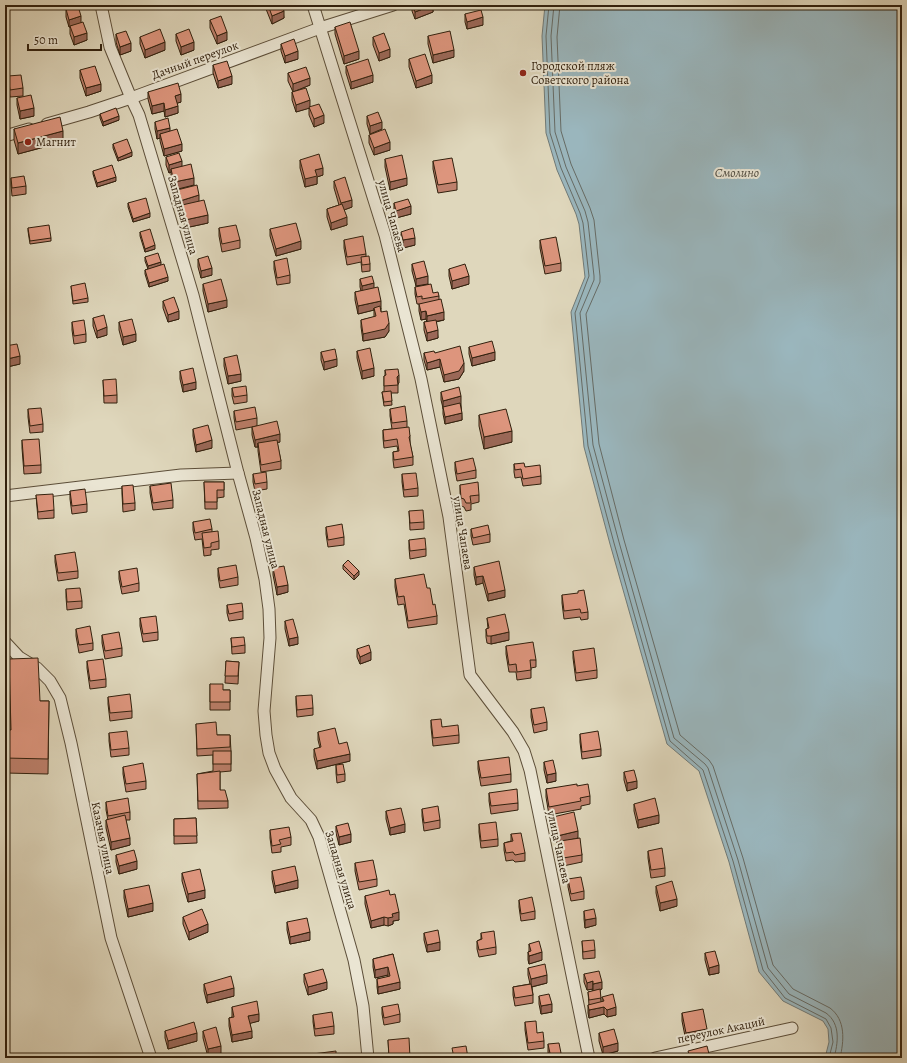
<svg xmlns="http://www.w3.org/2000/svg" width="907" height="1063" viewBox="0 0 907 1063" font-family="Alegreya,serif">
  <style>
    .water { fill: #9ab6bd; stroke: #707a77 }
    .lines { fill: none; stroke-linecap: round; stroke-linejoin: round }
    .shore { stroke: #666b65; stroke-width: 1 }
    .street-casing { stroke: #5c4e39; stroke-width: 13 }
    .street { stroke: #eae5d3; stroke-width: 11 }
    .wall { fill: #be806c; stroke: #31200d }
    .shaded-wall { fill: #9b6858; stroke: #31200d }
    .building { fill: #dd957d; stroke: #31200d }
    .poi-dot { fill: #8f2418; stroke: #eae5d3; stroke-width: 1.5 }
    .labels { text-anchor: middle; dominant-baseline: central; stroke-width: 4; stroke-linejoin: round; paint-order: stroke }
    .street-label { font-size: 12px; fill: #31200d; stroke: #eae5d3 }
    .poi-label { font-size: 12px; fill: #31200d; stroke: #eae5d3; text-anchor: start }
    .water-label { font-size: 13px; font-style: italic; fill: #504d42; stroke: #eae5d3 }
  </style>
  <rect width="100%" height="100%" fill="#dfd7bc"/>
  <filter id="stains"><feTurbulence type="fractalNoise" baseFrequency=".005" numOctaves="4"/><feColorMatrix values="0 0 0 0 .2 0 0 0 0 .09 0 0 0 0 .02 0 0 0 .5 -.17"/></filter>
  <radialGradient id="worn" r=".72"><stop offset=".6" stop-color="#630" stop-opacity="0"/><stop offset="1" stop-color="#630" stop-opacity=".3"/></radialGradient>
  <path class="water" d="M545 5H902V1058H825L829 1042 828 1029 823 1021 783 1001 759 972 729 862 699 771 667 744 610 544 584 447 571 312 585 277 579 224 576 214 557 170 546 133 542 36Z"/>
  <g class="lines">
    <g class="shore">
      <path d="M549 5 546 36 550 133 561 168 580 213 583 223 589 276 575 313 588 446 614 543 670 741 703 770 733 861 763 970 785 998 826 1019 831 1028 833 1042 829 1058"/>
      <path d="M554 5 551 36 555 132 566 167 585 211 588 222 594 276V280L580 313 593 445 619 542 674 738 705 764 708 768 738 860 768 968 789 994 826 1013C841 1024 838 1043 834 1058"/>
      <path d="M560 5 557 37 561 131 571 164 590 208 594 220 600 276V282L586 314 599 444 624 540 680 735 709 760 713 766 743 858 773 965 793 989 830 1008C846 1020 844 1041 840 1058"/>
    </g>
    <g class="street-casing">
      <g id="street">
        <path d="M101 5 110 47 131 98 139 115 193 295 238 473 256 538 265 579 269 609 270 638 264 711 266 735 269 753 275 769 291 798 311 820 319 837 354 960 363 1006 368 1058"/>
        <path d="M313 5 385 235 421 379 449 517 470 675 513 732 524 751 530 770 589 1058"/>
        <path d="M47 124 89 112 131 98 320 28 393 5"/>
        <path d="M5 136 29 129"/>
        <path d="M5 496 181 475 238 473"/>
        <path d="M5 642 19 657 37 668 50 681 60 698 71 743 111 938 151 1058"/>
        <path d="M655 1058 792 1028"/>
      </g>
    </g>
    <use href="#street" class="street"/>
  </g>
  <g class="wall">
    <path d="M266 5H282L284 18 272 24 266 9Z"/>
    <path d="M412 5H433V12L415 19 412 11Z"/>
    <path d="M66 9 81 22 87 40 74 45 70 34V27H69L66 17Z"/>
    <path d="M465 14 483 25 467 29 465 22Z"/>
    <path d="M210 20 227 40 217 44 210 28Z"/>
    <path d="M335 27 359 59 344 64 335 34Z"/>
    <path d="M116 34 131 51 120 55 116 42Z"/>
    <path d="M176 34 194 50 181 55 176 41Z"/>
    <path d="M428 36 454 57 433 63 428 44Z"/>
    <path d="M140 37 165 50 145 58 140 44Z"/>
    <path d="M373 37 390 57 379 61 373 45Z"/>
    <path d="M281 44 298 59 285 63 281 51Z"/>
    <path d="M409 59 432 83 416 88 409 67Z"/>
    <path d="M213 65 232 84 218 88 213 73Z"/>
    <path d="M346 66 373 82 351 89 346 73Z"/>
    <path d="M80 70 101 91 86 96 80 78Z"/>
    <path d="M288 73 310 85 293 92 310 107 324 123 314 127 309 115V108L296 112 292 100V92H293L288 81Z"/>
    <path d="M8 76 23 88V96L10 97 8 84Z"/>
    <path d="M148 92 181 102 177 103 178 113 165 117 164 111 152 114 148 99Z"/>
    <path d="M17 98 34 116 20 119 17 105Z"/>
    <path d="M100 114 119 120 103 126 100 118Z"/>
    <path d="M367 116 382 129 370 134 367 124Z"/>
    <path d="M155 122 170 131 182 151 164 156 160 141V138L157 139 155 129Z"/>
    <path d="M14 129 63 142 18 154 14 140Z"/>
    <path d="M369 135 390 150 374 155 369 143Z"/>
    <path d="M113 144 132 156 118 161 113 148Z"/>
    <path d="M166 157 182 166 194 185 174 190 171 176V172L169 173 166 165Z"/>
    <path d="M385 159 407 185 390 190 385 167Z"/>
    <path d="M300 160 323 175 317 177V184L305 187 300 168Z"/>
    <path d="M433 161 457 182V190L438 193 433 169Z"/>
    <path d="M93 171 116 181 97 187 93 174Z"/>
    <path d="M11 178 26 186V194L12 196 11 185Z"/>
    <path d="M334 181 352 207 344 210 347 225 331 230 327 217V209L339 205 334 188Z"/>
    <path d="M177 190 199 201 208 223 185 228 182 213V208H180L177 197Z"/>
    <path d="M128 203 150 217 133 222 128 207Z"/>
    <path d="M394 203 411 214 396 218 394 211Z"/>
    <path d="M28 228 51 238V241L30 244 28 231Z"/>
    <path d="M219 228 240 240V248L222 252 219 236Z"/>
    <path d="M270 229 301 249 276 256 270 236Z"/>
    <path d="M140 232 155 249 145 252 140 236Z"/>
    <path d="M401 232 415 245 403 248 401 240Z"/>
    <path d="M344 240 366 254V257L370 264V271L362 272 361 262 347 265 344 248Z"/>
    <path d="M540 240 561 263V271L545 274 540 248Z"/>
    <path d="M145 257 161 265 168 281 149 287 145 274V270L148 269 145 261Z"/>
    <path d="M198 259 212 275 201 278 198 267Z"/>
    <path d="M274 261 290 275V283L277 285 274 269Z"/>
    <path d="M412 264 428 284 416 286 412 271Z"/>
    <path d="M449 269 469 284 452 289 449 276Z"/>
    <path d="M5 276 7 287V291L5 292Z"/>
    <path d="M360 279 374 288 381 309V312L389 331 385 337 363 341 361 327V320L374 317V310L358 314 355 300V292L361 291 360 287Z"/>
    <path d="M203 284 227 307 208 312 203 291Z"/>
    <path d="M71 286 88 298V302L73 304Z"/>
    <path d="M415 287 433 293 439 296V300L444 320 436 322 438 338 427 341 424 330V322H427L426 319 421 320 419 311V304H417L415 294Z"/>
    <path d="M163 301 179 319 168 322 163 308Z"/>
    <path d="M93 318 107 335 97 338 93 326Z"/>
    <path d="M72 322 86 334V342L74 344 72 330Z"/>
    <path d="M119 322 136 341 123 345 119 330Z"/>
    <path d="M5 346 20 364 7 367 5 359Z"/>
    <path d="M469 347 495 360 472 366 469 354Z"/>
    <path d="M357 351 374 376 362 379 357 358Z"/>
    <path d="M321 352 337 366 324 370 321 360Z"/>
    <path d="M424 353H435L464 371 459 379 444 382 440 367 427 370 424 360Z"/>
    <path d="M224 358 241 381 228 384 224 366Z"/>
    <path d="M385 370 399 383 398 384V393H391L392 405 384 406 382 392H384V376H385Z"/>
    <path d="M180 371 196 389 183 392 180 379Z"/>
    <path d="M103 380 117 395V403H104Z"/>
    <path d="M232 388 247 395V402L234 404 232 396Z"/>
    <path d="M441 392 461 404 462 420 445 424 443 414V408L441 400Z"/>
    <path d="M28 409 43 424V432L30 433 28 417Z"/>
    <path d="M390 409 407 421V427L410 436V444L413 457V465L394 468 393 460V452L398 451 397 446 384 448 383 438V430L392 429 390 416Z"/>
    <path d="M234 411 257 418V426L236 430 234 418Z"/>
    <path d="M479 415 512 442 484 449 479 426Z"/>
    <path d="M252 427 280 442H277L281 461V469L261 472 258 451V447H255L252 435Z"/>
    <path d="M193 429 212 448 196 452 193 436Z"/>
    <path d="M22 440 41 465V473L24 474 22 448Z"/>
    <path d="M455 462 476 470V478L457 481 455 470Z"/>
    <path d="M514 464 525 467 541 476V484L523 486 521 477 515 478 514 472Z"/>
    <path d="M253 474 267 482V489L255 491 253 482Z"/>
    <path d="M402 474 418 488V496L404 497 402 482Z"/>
    <path d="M204 482H224V497L217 498V509H205Z"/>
    <path d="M460 485 479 495V502L471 504V510L466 511 464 507 461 506 460 492Z"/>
    <path d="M122 486 135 503V510L123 512 122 494Z"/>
    <path d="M150 486 173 500V508L153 510 150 493Z"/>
    <path d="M70 491 87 504V512L72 514 70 499Z"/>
    <path d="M36 495 54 510V518L38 519Z"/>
    <path d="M409 511 424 522V529L410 530Z"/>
    <path d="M193 522 212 529V532L219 541V549L211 550V555L204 556 202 539 195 540 193 530Z"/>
    <path d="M326 527 344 537V545L328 547 326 534Z"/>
    <path d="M471 529 490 534V542L473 545 471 536Z"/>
    <path d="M409 540 426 549V556L410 559 409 548Z"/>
    <path d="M55 555 78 571V578L58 581 55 562Z"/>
    <path d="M343 565 359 575 354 580 343 569Z"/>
    <path d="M474 567 505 597 488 601 483 583 476 585 474 575Z"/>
    <path d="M218 568 238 577V585L220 588 218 576Z"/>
    <path d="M273 568 288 592 277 595 273 575Z"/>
    <path d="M119 571 139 583V591L122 594 119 579Z"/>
    <path d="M395 579 427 588 437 616V624L408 628 404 604 398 605 395 587Z"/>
    <path d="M66 589 82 601V608L67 610 66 597Z"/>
    <path d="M562 595 588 612V619L581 620 580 617 564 619 562 603Z"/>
    <path d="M227 605 243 611V619L229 621 227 613Z"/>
    <path d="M140 618 158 632V640L143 642 140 626Z"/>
    <path d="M487 618 509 640 491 644 487 643 486 637V629H488Z"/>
    <path d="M285 621 298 644 289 646 285 629Z"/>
    <path d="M76 629 93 643V650L79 653 76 636Z"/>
    <path d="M102 635 122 648V656L105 659 102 643Z"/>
    <path d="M231 638 245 645V653L232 654Z"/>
    <path d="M506 646 536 660V667L531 668V678L517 680 516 672H509L506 654Z"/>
    <path d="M357 649 371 660 360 664 357 657Z"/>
    <path d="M573 651 597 670V678L576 681 573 658Z"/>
    <path d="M9 659 40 701H49L48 774 5 773V730H11Z"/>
    <path d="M87 661 106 679V687L90 689 87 668Z"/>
    <path d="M226 661 239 662 238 684 225 683Z"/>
    <path d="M210 684 223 690H230V710H210Z"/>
    <path d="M296 696 313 708V715L297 717 296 704Z"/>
    <path d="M108 697 132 711V718L110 721 108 704Z"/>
    <path d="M531 709 547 722V730L534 733 531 717Z"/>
    <path d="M431 720 442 727 459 735V743L433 746 431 727Z"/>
    <path d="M196 724 217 735H230L231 751V771L220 772V790L228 801V808L198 809 197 774 213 771V755L197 756Z"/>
    <path d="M318 732 339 744 350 761 317 769 314 757V749L320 748 318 740Z"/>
    <path d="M109 733 129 748V755L111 757 109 741Z"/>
    <path d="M580 734 601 749V756L582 759 580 742Z"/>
    <path d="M478 761 511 774V782L481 786 478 769Z"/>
    <path d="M544 762 556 781 547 783 544 770Z"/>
    <path d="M336 765 345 774V781L337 783 336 773Z"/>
    <path d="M123 767 146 781V789L126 792 123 774Z"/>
    <path d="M624 772 637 788 627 791 624 780Z"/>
    <path d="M577 786 590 796V804L581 806V809L549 815 546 797V789Z"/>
    <path d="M489 793 518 803V810L491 814 489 801Z"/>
    <path d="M106 802 130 812V820H126L130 845 111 850 106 828V820H108L106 810Z"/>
    <path d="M634 804 659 823 638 828 634 811Z"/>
    <path d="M422 809 440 820V828L424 831 422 816Z"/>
    <path d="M386 811 405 832 390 835 386 819Z"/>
    <path d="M553 817 578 838 582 855V862L563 866 560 848V843H557L553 825Z"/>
    <path d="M196 818 197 843 174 844V819Z"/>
    <path d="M479 824 498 839V846L481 848 479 832Z"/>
    <path d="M336 826 351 842 339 845 336 833Z"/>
    <path d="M270 830 291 837V845L281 847V852L272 853 270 838Z"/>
    <path d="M511 834 525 853V861L515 862 513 860 506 861 504 850V843L511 841Z"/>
    <path d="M648 851 665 868V876L651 878 648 858Z"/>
    <path d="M116 855 137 869 119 874 116 862Z"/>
    <path d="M355 863 377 879V886L359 890 355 871Z"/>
    <path d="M272 871 298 888 275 893 272 879Z"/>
    <path d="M182 873 205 898 188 902 182 881Z"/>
    <path d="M568 879 584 891V899L571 901 568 887Z"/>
    <path d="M656 886 677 906 660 911 656 893Z"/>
    <path d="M124 890 153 911 128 917 124 898Z"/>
    <path d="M390 895 399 920 393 921V924L388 926 384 925 371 928 365 904V896Z"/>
    <path d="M519 900 535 911V919L521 921 519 907Z"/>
    <path d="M584 911 596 925 585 928 584 919Z"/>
    <path d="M183 917 208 932 189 940 183 924Z"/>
    <path d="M287 922 310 940 290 944 287 930Z"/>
    <path d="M424 933 440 950 427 952 424 940Z"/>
    <path d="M481 933 496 947V954L479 957 477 949V941L481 939Z"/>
    <path d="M582 941 595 950V958L583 959Z"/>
    <path d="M529 944 542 960 529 964 528 960V952H529Z"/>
    <path d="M705 953 719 973 709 975 705 960Z"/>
    <path d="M393 954 400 989 378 994 377 987V979L388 977V975L375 978 373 967V959Z"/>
    <path d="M528 968 547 983 532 987 533 995V1003L515 1006 513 995V987L530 984 528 975Z"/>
    <path d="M304 974 327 989 308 995 304 982Z"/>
    <path d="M584 974 602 989 600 990 601 1002H602V997L616 1015 607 1017 604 1014 589 1018 588 1013V1005H589L588 992 593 991V989L587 990 584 982Z"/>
    <path d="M204 984 234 996 207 1003 204 991Z"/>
    <path d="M539 996 552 1012 541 1014 539 1004Z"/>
    <path d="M232 1007 259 1021 250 1023 252 1038 232 1042 229 1026V1018L232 1017Z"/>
    <path d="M382 1007 400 1014V1022L384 1025 382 1014Z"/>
    <path d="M682 1013 707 1036 686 1041 682 1021Z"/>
    <path d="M313 1015 334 1026V1034L315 1036 313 1022Z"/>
    <path d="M525 1022 537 1033 544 1041V1048L528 1050 525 1030Z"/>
    <path d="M165 1031 197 1041 168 1049 165 1038Z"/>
    <path d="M203 1031 221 1053 208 1057 203 1038Z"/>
    <path d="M599 1033 618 1051 603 1055 599 1041Z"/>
    <path d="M388 1040 410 1058H389Z"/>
    <path d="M548 1044 562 1058H549L548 1052Z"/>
  </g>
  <g class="shaded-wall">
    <path d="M331 5H339L331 8Z"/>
    <path d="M433 5V12L415 19V12Z"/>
    <path d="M284 11V18L272 24V16Z"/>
    <path d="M81 16V24L69 27V20Z"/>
    <path d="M483 17V25L467 29V22Z"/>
    <path d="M227 32V40L217 44V36Z"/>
    <path d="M87 33V40L74 45V37Z"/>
    <path d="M165 42V50L145 58V50Z"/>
    <path d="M194 42V50L181 55V47Z"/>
    <path d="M131 43V51L120 55V47Z"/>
    <path d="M390 49V57L379 61V53Z"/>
    <path d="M454 50V57L433 63V55Z"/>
    <path d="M298 51V59L285 63V56Z"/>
    <path d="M359 51V59L344 64V56Z"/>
    <path d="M373 75V82L351 89V82Z"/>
    <path d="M432 75V83L416 88V81Z"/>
    <path d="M232 76V84L218 88V81Z"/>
    <path d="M310 78V85L293 92V84Z"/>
    <path d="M101 84V91L86 96V88Z"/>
    <path d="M181 94V102L175 104V96Z"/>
    <path d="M310 100V108L296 112V105Z"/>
    <path d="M164 103V111L152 114V106Z"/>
    <path d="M178 106V113L165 117V110Z"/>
    <path d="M34 108V116L20 119V111Z"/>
    <path d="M324 115V123L314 127V119Z"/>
    <path d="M119 116V120L103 126V122Z"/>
    <path d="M382 122V129L370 134V126Z"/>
    <path d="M170 128V135L160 134V138L157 139V131Z"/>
    <path d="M63 131V142L18 154V143Z"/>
    <path d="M390 142V150L374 155V148Z"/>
    <path d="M182 144V151L164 156V149Z"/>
    <path d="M132 152V156L118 161V158Z"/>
    <path d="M182 161V169H171V172L169 173V165Z"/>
    <path d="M323 168V175L317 177V184L305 187V179L315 170Z"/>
    <path d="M116 177V181L97 187V183Z"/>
    <path d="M194 178V185L174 190V182Z"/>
    <path d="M407 178V185L390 190V182Z"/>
    <path d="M199 195V203L182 205V208H180V201Z"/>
    <path d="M352 200V207L341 211V203Z"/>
    <path d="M411 206V214L396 218V211Z"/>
    <path d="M150 213V217L133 222V219Z"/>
    <path d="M208 215V223L185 228V220Z"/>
    <path d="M347 217V225L331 230V223Z"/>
    <path d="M415 238V245L403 248V240Z"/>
    <path d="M301 241V249L276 256V249Z"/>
    <path d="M155 245V249L145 252V249Z"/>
    <path d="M161 262V265L148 270V266Z"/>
    <path d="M212 268V275L201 278V271Z"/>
    <path d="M428 276V284L416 286V279Z"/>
    <path d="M469 276V284L452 289V281Z"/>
    <path d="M168 277V281L149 287V283Z"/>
    <path d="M374 283V290L362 293V286Z"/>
    <path d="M227 300V307L208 312V304Z"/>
    <path d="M381 301V309L374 310V308V310L358 314V306Z"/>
    <path d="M179 311V319L168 322V315Z"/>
    <path d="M426 311V319L421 320V312Z"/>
    <path d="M444 312V320L427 323V316Z"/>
    <path d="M389 323V331L385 337 363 341V334Z"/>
    <path d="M107 327V335L97 338V331Z"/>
    <path d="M438 330V338L427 341V333Z"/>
    <path d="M136 334V341L123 345V337Z"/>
    <path d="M495 352V360L472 366V358Z"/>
    <path d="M20 356V364L7 367V359Z"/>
    <path d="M337 359V366L324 370V362Z"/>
    <path d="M440 359V367L427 370V363Z"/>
    <path d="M464 363V371L459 379 444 382V375Z"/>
    <path d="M374 368V376L362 379V371Z"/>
    <path d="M241 374V381L228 384V376Z"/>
    <path d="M399 375V383L397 384V377Z"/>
    <path d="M196 382V389L183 392V385Z"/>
    <path d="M461 396V404L443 409V401Z"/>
    <path d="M462 413V420L445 424V417Z"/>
    <path d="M512 431V442L484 449V437Z"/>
    <path d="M280 434V442L258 447V443V447H255V440Z"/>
    <path d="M212 440V448L196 452V445Z"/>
    <path d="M359 571V575L354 580V576Z"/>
    <path d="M483 576V583L476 585V577Z"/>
    <path d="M288 585V592L277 595V587Z"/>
    <path d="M505 590V597L488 601V594Z"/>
    <path d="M509 632V640L491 644V636Z"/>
    <path d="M298 637V644L289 646V639Z"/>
    <path d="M371 652V660L360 664V657Z"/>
    <path d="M350 754V761L317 769V761Z"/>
    <path d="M556 773V781L547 783V775Z"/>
    <path d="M637 781V788L627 791V783Z"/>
    <path d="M659 815V823L638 828V820Z"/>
    <path d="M405 824V832L390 835V828Z"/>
    <path d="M578 831V838L557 843V836Z"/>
    <path d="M351 834V842L339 845V837Z"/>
    <path d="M130 838V845L111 850V842Z"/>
    <path d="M137 861V869L119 874V866Z"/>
    <path d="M298 880V888L275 893V886Z"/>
    <path d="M205 890V898L188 902V894Z"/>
    <path d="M677 899V906L660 911V903Z"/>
    <path d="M153 903V911L128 917V909Z"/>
    <path d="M399 912V920L393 921V924L388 926V918L392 914Z"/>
    <path d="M384 917V925L371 928V921Z"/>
    <path d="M596 918V925L585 928V920Z"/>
    <path d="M208 924V932L189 940V932Z"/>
    <path d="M310 932V940L290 944V937Z"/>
    <path d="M440 942V950L427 952V945Z"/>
    <path d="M542 952V960L529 964V956Z"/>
    <path d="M719 965V973L709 975V968Z"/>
    <path d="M388 967V975L375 978V970Z"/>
    <path d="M547 975V983L531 987V979Z"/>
    <path d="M593 981V989L587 990V983Z"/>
    <path d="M327 982V989L308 995V987Z"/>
    <path d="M400 982V989L378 994V987Z"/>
    <path d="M602 982V989L593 991V984Z"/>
    <path d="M234 988V996L207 1003V995Z"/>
    <path d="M552 1004V1012L541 1014V1006Z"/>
    <path d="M604 1007V1014L589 1018V1010Z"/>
    <path d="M616 1007V1015L607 1017V1010Z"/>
    <path d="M259 1014V1021L248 1024V1016Z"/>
    <path d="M707 1029V1036L686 1041V1033Z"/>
    <path d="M252 1031V1038L232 1042V1035Z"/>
    <path d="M197 1033V1041L168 1049V1041Z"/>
    <path d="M618 1043V1051L603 1055V1047Z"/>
    <path d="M221 1046V1053L208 1057V1049Z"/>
  </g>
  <g class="building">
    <path d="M268 5H282L284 11 272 16Z"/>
    <path d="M412 5H433L415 12Z"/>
    <path d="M78 6 81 16 69 20 66 9Z"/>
    <path d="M481 10 483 17 467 22 465 14Z"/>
    <path d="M221 16 227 32 217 36 210 20Z"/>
    <path d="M83 22 87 33 74 37 70 26Z"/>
    <path d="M350 22 359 51 344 56 335 27Z"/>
    <path d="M160 29 165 42 145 50 140 37Z"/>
    <path d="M189 29 194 42 181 47 176 34Z"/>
    <path d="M126 31 131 43 120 47 116 34Z"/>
    <path d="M450 31 454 50 433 55 428 36Z"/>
    <path d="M384 33 390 49 379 53 373 37Z"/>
    <path d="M294 39 298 51 285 56 281 44Z"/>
    <path d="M425 54 432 75 416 81 409 59Z"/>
    <path d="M368 59 373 75 351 82 346 66Z"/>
    <path d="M227 61 232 76 218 81 213 65Z"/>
    <path d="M95 66 101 84 86 88 80 70Z"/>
    <path d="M306 67 310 78 293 84 288 73Z"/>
    <path d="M21 75 23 88 10 90 8 76Z"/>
    <path d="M178 83 181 94 175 96 178 106 165 110 164 103 152 106 148 92Z"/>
    <path d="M306 88 310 100 296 105 292 92Z"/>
    <path d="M31 95 34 108 20 111 17 98Z"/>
    <path d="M319 104 324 115 314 119 309 107Z"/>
    <path d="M116 108 119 116 103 122 100 114Z"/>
    <path d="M378 112 382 122 370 126 367 116Z"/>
    <path d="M60 117 63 131 18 143 14 129Z"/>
    <path d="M168 118 170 128 157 131 155 122Z"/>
    <path d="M177 129 182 144 164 149 160 134Z"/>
    <path d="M385 129 390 142 374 148 369 135Z"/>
    <path d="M127 139 132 152 118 158 113 144Z"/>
    <path d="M179 153 182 161 169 165 166 157Z"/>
    <path d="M319 154 323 168 315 170 317 176 305 179 300 160Z"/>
    <path d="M402 155 407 178 390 182 385 159Z"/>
    <path d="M452 158 457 182 438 185 433 161Z"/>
    <path d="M191 164 194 178 174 182 171 169Z"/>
    <path d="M112 165 116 177 97 183 93 171Z"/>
    <path d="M24 176 26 186 12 188 11 178Z"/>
    <path d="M345 177 352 200 341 203 334 181Z"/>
    <path d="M197 185 199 195 180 201 177 190Z"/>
    <path d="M146 198 150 213 133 219 128 203Z"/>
    <path d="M408 199 411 206 396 211 394 203Z"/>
    <path d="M204 200 208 215 185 220 182 205Z"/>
    <path d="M342 204 347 217 331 223 327 209Z"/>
    <path d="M296 223 301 241 276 249 270 229Z"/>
    <path d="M49 225 51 238 30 241 28 228Z"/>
    <path d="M236 225 240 240 222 244 219 228Z"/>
    <path d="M413 228 415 238 403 240 401 232Z"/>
    <path d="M150 229 155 245 145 249 140 232Z"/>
    <path d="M363 236 366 254 347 257 344 240Z"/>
    <path d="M556 237 561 263 545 266 540 240Z"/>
    <path d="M158 253 161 262 148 266 145 257Z"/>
    <path d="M208 256 212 268 201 271 198 259Z"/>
    <path d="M369 256 370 264 362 265 361 257Z"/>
    <path d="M287 258 290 275 277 278 274 261Z"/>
    <path d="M424 261 428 276 416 279 412 264Z"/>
    <path d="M164 264 168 277 149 283 145 270Z"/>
    <path d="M465 264 469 276 452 281 449 269Z"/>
    <path d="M5 276H6L7 287 5 288Z"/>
    <path d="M372 276 374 283 362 286 360 279Z"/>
    <path d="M221 279 227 300 208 304 203 284Z"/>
    <path d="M85 283 88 298 73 301 71 286Z"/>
    <path d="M431 284 433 293 438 292 439 296 422 299V296L417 297 415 287Z"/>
    <path d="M378 287 381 301 358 306 355 292Z"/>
    <path d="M174 297 179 311 168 315 163 301Z"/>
    <path d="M441 299 444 312 427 316 426 311 421 312 419 304Z"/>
    <path d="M380 306 381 312 387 311 389 323 385 329 363 334 361 320 376 316 374 308Z"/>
    <path d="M104 315 107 327 97 331 93 318Z"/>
    <path d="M132 319 136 334 123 337 119 322Z"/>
    <path d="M84 320 86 334 74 336 72 322Z"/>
    <path d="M436 320 438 330 427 333 424 322Z"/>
    <path d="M492 341 495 352 472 358 469 347Z"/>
    <path d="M17 344 20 356 7 359 5 351V346Z"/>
    <path d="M460 346 464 363 459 371 444 375 440 359 427 363 424 353 434 351 435 353Z"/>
    <path d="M370 348 374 368 362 371 357 351Z"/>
    <path d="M335 349 337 359 324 362 321 352Z"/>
    <path d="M237 355 241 374 228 376 224 358Z"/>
    <path d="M193 368 196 382 183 385 180 371Z"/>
    <path d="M398 369 399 375 397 377 398 385 384 386V376L386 375 385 370Z"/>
    <path d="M116 379 117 395 104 396 103 380Z"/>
    <path d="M246 386 247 395 234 397 232 388Z"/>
    <path d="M459 387 461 396 443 401 441 392Z"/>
    <path d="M391 391 392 401 384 402 382 392Z"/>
    <path d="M460 403 462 413 445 417 443 407Z"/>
    <path d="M405 406 407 421 392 423 390 409Z"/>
    <path d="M255 407 257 418 236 422 234 411Z"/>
    <path d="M41 408 43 424 30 426 28 409Z"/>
    <path d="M506 409 512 431 484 437 479 415Z"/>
    <path d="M277 421 280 434 255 440 252 427Z"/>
    <path d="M208 425 212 440 196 445 193 429Z"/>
    <path d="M409 427 410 436 409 437 413 457 394 460 393 452 399 451 397 439 384 441 383 430Z"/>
    <path d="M39 439 41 465 24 466 22 440Z"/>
    <path d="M277 440 281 461 261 465 258 443Z"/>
    <path d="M473 458 476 470 457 474 455 462Z"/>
    <path d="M524 463 525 467 540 465 541 476 523 479 521 469 515 470 514 464Z"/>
    <path d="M266 472 267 482 255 484 253 474Z"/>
    <path d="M416 473 418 488 404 490 402 474Z"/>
    <path d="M204 482H224V490H217V502H205Z"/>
    <path d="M478 482 479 495 470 496 471 503H466L464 499 461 498 460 485Z"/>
    <path d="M171 483 173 500 153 503 150 486Z"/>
    <path d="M133 485 135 503 123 504 122 486Z"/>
    <path d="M85 489 87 504 72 506 70 491Z"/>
    <path d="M53 494 54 510 38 512 36 495Z"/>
    <path d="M423 510 424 522 410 523 409 511Z"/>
    <path d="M210 519 212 529 195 533 193 522Z"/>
    <path d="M342 524 344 537 328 540 326 527Z"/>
    <path d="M488 525 490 534 473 538 471 529Z"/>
    <path d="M218 531 219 541 211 543V547L204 548 202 533Z"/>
    <path d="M425 538 426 549 410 551 409 540Z"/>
    <path d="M75 552 78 571 58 573 55 555Z"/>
    <path d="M348 560 359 571 354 576 343 565Z"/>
    <path d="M499 561 505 590 488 594 483 576 476 577 474 567Z"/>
    <path d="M236 565 238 577 220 581 218 568Z"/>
    <path d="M284 566 288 585 277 587 273 568Z"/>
    <path d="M137 568 139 583 122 587 119 571Z"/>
    <path d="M424 574 427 588H430L433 605 435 604 437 616 408 621 404 596 398 597 395 579Z"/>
    <path d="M80 588 82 601 67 602 66 589Z"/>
    <path d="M584 590 588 612 581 613 580 609 564 611 562 595 578 593V591Z"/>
    <path d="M242 603 243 611 229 614 227 605Z"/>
    <path d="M505 614 509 632 491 636H487L486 629 489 628 487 618Z"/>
    <path d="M156 616 158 632 143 634 140 618Z"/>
    <path d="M293 619 298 637 289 639 285 621Z"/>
    <path d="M90 626 93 643 79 645 76 629Z"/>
    <path d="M119 632 122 648 105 651 102 635Z"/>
    <path d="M244 637 245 645 232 647 231 638Z"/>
    <path d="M533 642 536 660H530L531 670 517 672 516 664 509 665 506 646Z"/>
    <path d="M369 645 371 652 360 657 357 649Z"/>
    <path d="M594 648 597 670 576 673 573 651Z"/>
    <path d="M38 658 40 701H49L48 759 5 758V730H11L9 659Z"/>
    <path d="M103 659 106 679 90 681 87 661Z"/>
    <path d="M226 661 239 662 238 676H225Z"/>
    <path d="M210 684H223V690H230V702H210Z"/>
    <path d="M130 694 132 711 110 713 108 697Z"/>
    <path d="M312 695 313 708 297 710 296 696Z"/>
    <path d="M544 707 547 722 534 725 531 709Z"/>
    <path d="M441 719 442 727 458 725 459 735 433 738 431 720Z"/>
    <path d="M216 722 217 735H230V747L197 749 196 724Z"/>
    <path d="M335 728 339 744 347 742 350 754 317 761 314 749 321 747 318 732Z"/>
    <path d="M127 731 129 748 111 750 109 733Z"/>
    <path d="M598 731 601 749 582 752 580 734Z"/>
    <rect x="213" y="751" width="18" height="13"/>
    <path d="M509 757 511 774 481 778 478 761Z"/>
    <path d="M553 760 556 773 547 775 544 762Z"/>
    <path d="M143 763 146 781 126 784 123 767Z"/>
    <path d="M343 764 345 774 337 775 336 765Z"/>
    <path d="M634 770 637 781 627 783 624 772Z"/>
    <path d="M220 771V790H225L228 801H198L197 774Z"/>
    <path d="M577 784V786L588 784 590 796 580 798 581 801 549 807 546 789Z"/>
    <path d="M517 789 518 803 491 806 489 793Z"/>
    <path d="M128 798 130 812 108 816 106 802Z"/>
    <path d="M655 798 659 815 638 820 634 804Z"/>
    <path d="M438 806 440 820 424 823 422 809Z"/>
    <path d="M401 808 405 824 390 828 386 811Z"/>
    <path d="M574 812 578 831 557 836 553 817Z"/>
    <path d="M125 815 130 838 111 842 106 820Z"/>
    <path d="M196 818 197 836H174V819Z"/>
    <path d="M496 822 498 839 481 841 479 824Z"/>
    <path d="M348 823 351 834 339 837 336 826Z"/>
    <path d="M289 827 291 837 279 840 281 844 272 846 270 830Z"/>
    <path d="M521 833 525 853 515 855 513 852 506 853 504 843 513 841 511 834Z"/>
    <path d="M580 838 582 855 563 858 560 841Z"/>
    <path d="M662 848 665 868 651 870 648 851Z"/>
    <path d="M134 850 137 861 119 866 116 855Z"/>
    <path d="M373 860 377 879 359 882 355 863Z"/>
    <path d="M295 866 298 880 275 886 272 871Z"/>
    <path d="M200 869 205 890 188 894 182 873Z"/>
    <path d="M581 877 584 891 571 894 568 879Z"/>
    <path d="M672 881 677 899 660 903 656 886Z"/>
    <path d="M149 885 153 903 128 909 124 890Z"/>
    <path d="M389 890 390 895 395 894 399 912 392 914 393 917 388 918 384 917 371 921 365 896Z"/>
    <path d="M532 897 535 911 521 914 519 900Z"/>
    <path d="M202 909 208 924 189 932 183 917Z"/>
    <path d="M594 909 596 918 585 920 584 911Z"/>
    <path d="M307 918 310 932 290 937 287 922Z"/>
    <path d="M438 930 440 942 427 945 424 933Z"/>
    <path d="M494 931 496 947 479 950 477 941 482 939 481 933Z"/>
    <path d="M594 940 595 950 583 952 582 941Z"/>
    <path d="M539 941 542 952 529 956 528 952 531 951 529 944Z"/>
    <path d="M715 951 719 965 709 968 705 953Z"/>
    <path d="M393 954 400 982 378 987 377 979 390 976 388 967 375 970 373 959Z"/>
    <path d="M545 964 547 975 531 979 528 968Z"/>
    <path d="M323 969 327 982 308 987 304 974Z"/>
    <path d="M599 971 602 982 593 984V981L587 983 584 974Z"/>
    <path d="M231 976 234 988 207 995 204 984Z"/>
    <path d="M531 984 533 995 515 998 513 987Z"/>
    <path d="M600 989 601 998 589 1000 588 992Z"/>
    <path d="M549 994 552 1004 541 1006 539 996Z"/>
    <path d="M613 994 616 1007 607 1010 604 1007 589 1010 588 1005 604 1001 602 997Z"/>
    <path d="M257 1001 259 1014 248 1016 252 1031 232 1035 229 1018 234 1017 232 1007Z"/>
    <path d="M398 1004 400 1014 384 1018 382 1007Z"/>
    <path d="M703 1009 707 1029 686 1033 682 1013Z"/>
    <path d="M332 1012 334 1026 315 1029 313 1015Z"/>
    <path d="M536 1021 537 1033 543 1032 544 1041 528 1043 525 1022Z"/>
    <path d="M194 1022 197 1033 168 1041 165 1031Z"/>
    <path d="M216 1027 221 1046 208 1049 203 1031Z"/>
    <path d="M614 1029 618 1043 603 1047 599 1033Z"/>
    <path d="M409 1038 410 1058H403V1057H389L388 1040Z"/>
    <path d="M559 1043 562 1058H551L548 1044Z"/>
    <path d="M466 1046 468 1058H454L452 1048Z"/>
    <path d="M707 1046 710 1058H690L688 1051Z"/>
    <path d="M336 1051V1058H314L313 1054Z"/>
  </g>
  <g class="poi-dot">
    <circle cx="523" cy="73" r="4"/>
    <circle cx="28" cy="142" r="4"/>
  </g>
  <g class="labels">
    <g class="street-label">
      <text transform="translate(195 60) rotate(-20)">Дачный переулок</text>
      <text transform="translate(183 215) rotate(74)">Западная улица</text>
      <text transform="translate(392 216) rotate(74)">улица Чапаева</text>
      <text transform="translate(266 529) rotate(76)">Западная улица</text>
      <text transform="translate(463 533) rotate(81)">улица Чапаева</text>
      <text transform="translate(103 838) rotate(78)">Казачья улица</text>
      <text transform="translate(559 847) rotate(78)">улица Чапаева</text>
      <text transform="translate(341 870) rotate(73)">Западная улица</text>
      <text transform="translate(721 1030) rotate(-12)">переулок Акаций</text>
    </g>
    <g class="poi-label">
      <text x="531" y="66">Городской пляж<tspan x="531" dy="14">Советского района</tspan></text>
      <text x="36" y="142">Магнит</text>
    </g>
    <g class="water-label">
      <text x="737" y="172">Смолино</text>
    </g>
  </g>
  <rect width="907" height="1063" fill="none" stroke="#dfd7bc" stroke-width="20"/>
  <rect x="6" y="6" width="895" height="1051" fill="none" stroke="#31200d" stroke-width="2"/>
  <rect x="10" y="10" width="887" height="1043" fill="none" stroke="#31200d"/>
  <path d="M28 44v6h73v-6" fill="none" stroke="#31200d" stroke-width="2"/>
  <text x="34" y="44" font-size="12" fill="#31200d" stroke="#eae5d3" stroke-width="3" paint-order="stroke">50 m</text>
  <rect width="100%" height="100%" filter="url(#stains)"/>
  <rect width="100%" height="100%" fill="url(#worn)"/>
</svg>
